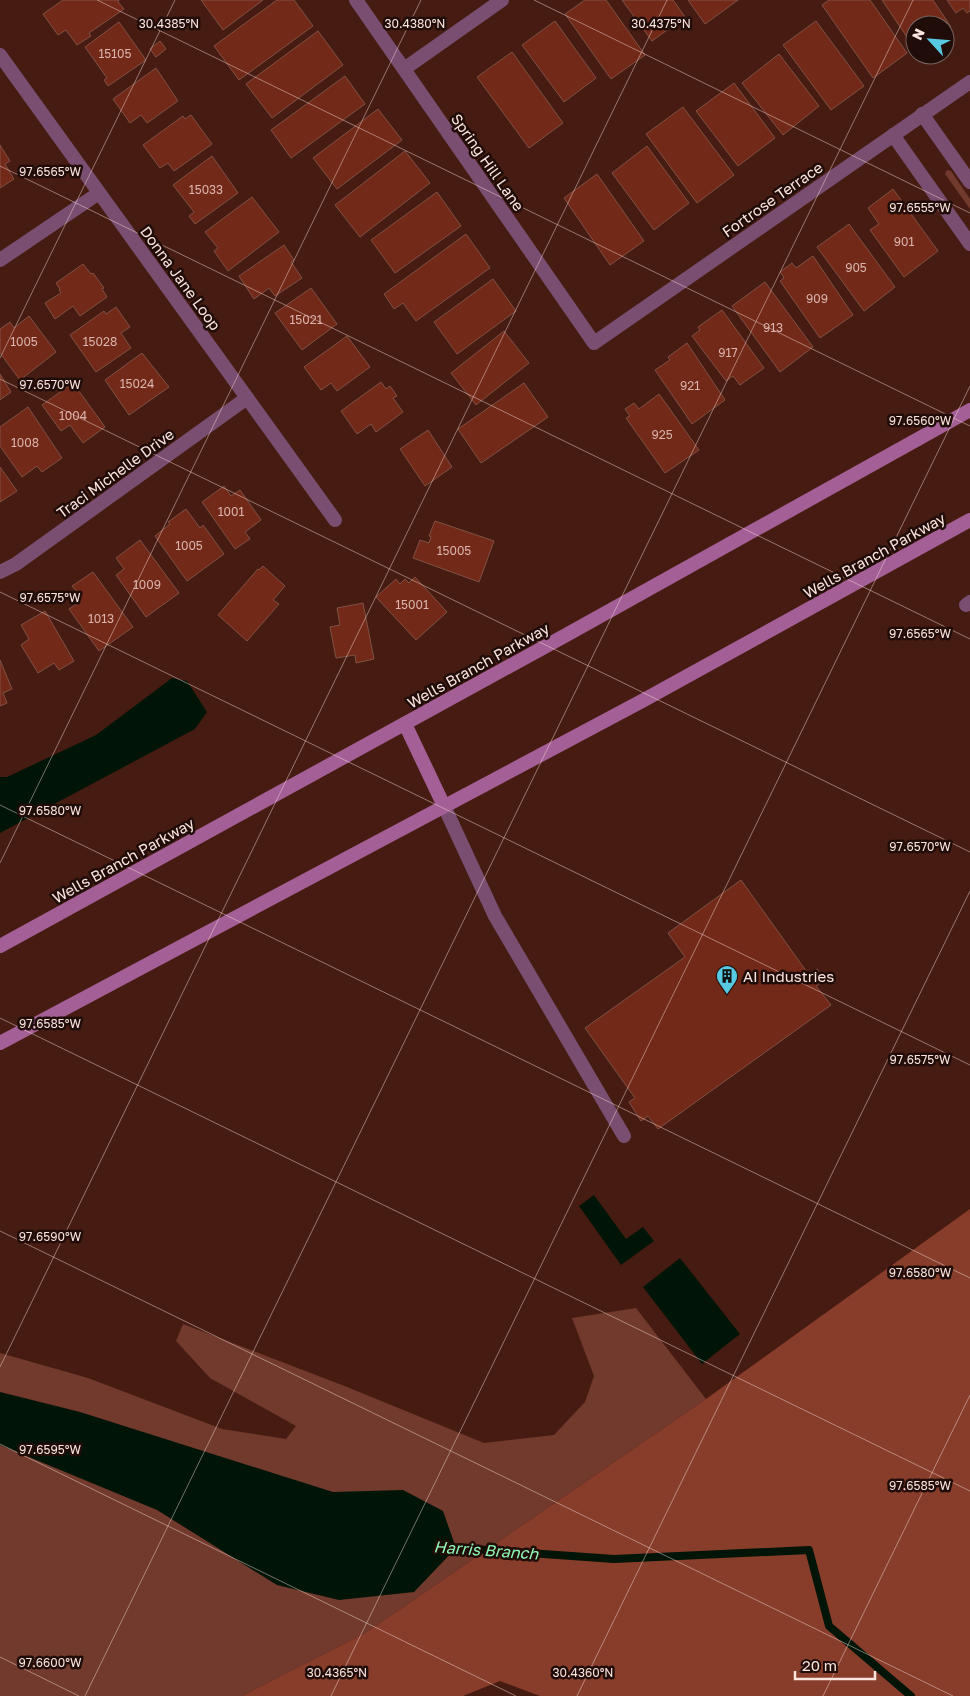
<svg xmlns="http://www.w3.org/2000/svg" width="970" height="1696" viewBox="0 0 970 1696" font-family="'Golos Text',sans-serif">
  <style>
    .green { fill: #713a2d }
    .forest { fill: #883d2b }
    .water { fill: #001507 }
    .lines { fill: none; stroke-linecap: round; stroke-linejoin: round }
    .stream { stroke: #001507; stroke-width: 8 }
    .building { fill: #722918; stroke: #805145 }
    .service { stroke: #794e70; stroke-width: 14 }
    .minor { stroke: #794e70; stroke-width: 14 }
    .secondary { stroke: #a45f96; stroke-width: 14 }
    .ticks { fill: none; stroke: #fce4df; stroke-width: 1; stroke-opacity: 0.45 }
    .labels { text-anchor: middle; dominant-baseline: central; stroke-width: 5; stroke-linejoin: round; paint-order: stroke }
    .number-label { font-size: 12px; fill: #dab5ad }
    .street-label { font-size: 15px; fill: #fce4df; stroke: #200d09 }
    .poi-label { font-size: 15px; fill: #fce4df; stroke: #200d09; text-anchor: start }
    .water-label { font-size: 16px; font-style: italic; fill: #8ffab6; stroke: #200d09 }
    .ticks-label { font-size: 12px; text-anchor: middle; fill: #fce4df; stroke: #200d09; stroke-width: 5; stroke-linejoin: round; paint-order: stroke }
  </style>
  <rect width="100%" height="100%" fill="#461c12"/>
  <g class="green">
    <path d="M947 170 951 171 970 199V209L945 174Z"/>
    <path d="M636 1308 706 1399 367 1632 242 1696H0V1353L88 1378 222 1429 286 1439 296 1426 210 1378 176 1341 183 1324 347 1387 484 1443 554 1435 585 1402 594 1376 572 1318Z"/>
  </g>
  <path class="forest" d="M970 1209V1696H540L500 1681 463 1696H242L367 1632 706 1399Z"/>
  <g class="water">
    <path d="M172 678 187 681 207 712 195 729 0 833V777H7L96 735Z"/>
    <path d="M594 1195 626 1239 643 1227 654 1241 621 1265 579 1206Z"/>
    <path d="M680 1258 740 1334 702 1364 643 1287Z"/>
    <path d="M0 1392 80 1412 333 1492 403 1490 443 1511 456 1548 414 1592 339 1600 277 1585 157 1510 0 1445Z"/>
  </g>
  <g class="lines">
    <path class="stream" d="M446 1547 614 1559 809 1550 829 1626 911 1696"/>
  </g>
  <g class="building">
    <path d="M63 0H119L118 2 124 9 89 33 91 36 77 45 66 30 58 35 43 14Z"/>
    <path d="M201 0H263L223 30Z"/>
    <path d="M277 0H294L313 26 239 80 214 46Z"/>
    <path d="M585 0H606L645 55 611 79 565 14Z"/>
    <path d="M622 0H673L685 17 652 41Z"/>
    <path d="M688 0H738L705 24Z"/>
    <path d="M829 0H870L907 53 873 78 822 5Z"/>
    <path d="M882 0H933L951 27 945 30V25H915V49Z"/>
    <path d="M947 0H970V11L967 13 963 8 956 13Z"/>
    <path d="M555 21 596 78 564 102 522 45Z"/>
    <path d="M816 21 864 86 831 110 783 45Z"/>
    <path d="M119 22 146 60 108 86 104 80 107 78 85 47Z"/>
    <path d="M318 31 343 65 272 118 246 84Z"/>
    <path d="M160 41 166 49 156 57 150 49Z"/>
    <path d="M512 52 563 123 529 148 477 77Z"/>
    <path d="M779 54 819 106 783 135 742 83Z"/>
    <path d="M156 68 178 101 147 123 141 115 130 123 113 99Z"/>
    <path d="M345 76 365 104 291 158 271 130Z"/>
    <path d="M734 83 775 138 738 166 696 111Z"/>
    <path d="M683 107 734 175 697 203 646 134Z"/>
    <path d="M378 109 402 140 337 189 313 158Z"/>
    <path d="M191 115 212 144 174 171 168 163 160 168 143 145 183 116 185 119Z"/>
    <path d="M0 145 10 161 5 164 14 179 0 188Z"/>
    <path d="M647 146 689 203 654 230 612 173Z"/>
    <path d="M405 151 430 183 360 237 335 205Z"/>
    <path d="M212 156 238 193 195 224 189 216 194 212 173 185Z"/>
    <path d="M597 174 644 241 610 265 564 198Z"/>
    <path d="M893 189 938 251 904 277 870 230 879 224 868 208Z"/>
    <path d="M437 192 461 226 395 273 371 240Z"/>
    <path d="M252 197 279 232 228 271 214 251 218 248 205 232Z"/>
    <path d="M849 224 895 287 864 311 817 247Z"/>
    <path d="M466 234 490 268 416 321 403 303 394 309 384 294Z"/>
    <path d="M284 245 294 260 291 262 302 278 275 296 269 288 254 299 239 276Z"/>
    <path d="M813 256 853 315 820 338 780 281 784 278 780 272 792 263 796 268Z"/>
    <path d="M83 264 91 274 93 273 104 288 102 289 107 297 80 316 73 306 55 319 45 303 61 293 59 290 60 289 56 283Z"/>
    <path d="M493 279 516 311 457 354 434 322Z"/>
    <path d="M765 282 813 347 780 372 732 306Z"/>
    <path d="M311 288 337 324 302 350 275 313Z"/>
    <path d="M116 307 130 327 121 333 131 348 96 372 70 335 104 311 106 314Z"/>
    <path d="M722 310 764 368 740 385 733 376 726 381 692 336 700 330 698 327Z"/>
    <path d="M29 316 56 352 20 380 0 353V329L10 322 14 328Z"/>
    <path d="M504 331 529 363 476 405 451 373Z"/>
    <path d="M347 336 370 367 337 391 331 383 321 390 304 367Z"/>
    <path d="M687 343 725 400 692 424 655 370 670 360 668 357Z"/>
    <path d="M142 353 169 387 129 415 105 380Z"/>
    <path d="M0 374 11 392 0 400Z"/>
    <path d="M381 382 386 389 390 386 397 396 393 398 403 412 376 432 371 424 357 434 341 411Z"/>
    <path d="M73 383 105 427 83 443 70 425 61 431 42 405Z"/>
    <path d="M524 383 548 417 481 463 458 429Z"/>
    <path d="M659 394 699 450 665 473 626 418 630 416 625 409 634 403 639 409Z"/>
    <path d="M28 407 62 458 42 472 37 466 22 477 0 446V427Z"/>
    <path d="M428 430 452 467 425 486 400 449Z"/>
    <path d="M0 467 17 491 0 502Z"/>
    <path d="M224 486 231 496 240 490 261 520 245 532 250 539 235 549 202 502Z"/>
    <path d="M186 509 200 528 203 525 224 554 187 581 155 536 170 524 168 522Z"/>
    <path d="M435 521 494 541 479 582 413 558 420 540 429 543 431 537 429 536Z"/>
    <path d="M140 540 179 593 146 617 116 575 124 569 116 558Z"/>
    <path d="M263 566 285 586 273 600 279 604 247 641 218 615 258 569 259 570Z"/>
    <path d="M93 572 133 627 99 651 69 609 80 602 75 595 78 593 72 586Z"/>
    <path d="M415 577 447 612 416 640 376 597 396 579 400 584 405 579 409 583Z"/>
    <path d="M363 603 374 659 356 663 355 655 336 658 330 627 340 625 337 608Z"/>
    <path d="M45 611 74 661 59 670 54 663 38 673 21 645 29 639 21 625Z"/>
    <path d="M0 660 12 689 3 693 7 703 0 706Z"/>
    <path d="M741 880 809 975 817 969 825 980 816 986 831 1005 658 1129 648 1116 641 1121 629 1102 635 1098 585 1028 685 957 668 933Z"/>
  </g>
  <g class="lines">
    <g class="service">
      <path d="M966 605 970 602"/>
      <path d="M444 806 495 916 624 1136"/>
    </g>
    <g class="minor">
      <path d="M356 0 594 343 970 82"/>
      <path d="M0 55 335 520"/>
      <path d="M404 69 502 0"/>
      <path d="M922 114 970 182"/>
      <path d="M893 135 970 244"/>
      <path d="M0 260 99 193"/>
      <path d="M0 572 16 564 247 398"/>
    </g>
    <g class="secondary">
      <path d="M405 724 444 806"/>
      <path d="M0 946 568 634 970 410"/>
      <path d="M0 1043 642 701 970 520"/>
    </g>
  </g>
  <path class="ticks" d="M97 0 970 426M534 0 970 213M0 166 970 639M0 358 175 0M0 379 970 852M0 592 970 1065M0 805 970 1278M0 863 421 0M0 1018 970 1491M0 1231 953 1696M0 1367 667 0M0 1444 516 1696M0 1657 79 1696M85 1696 913 0M331 1696 970 386M577 1696 970 891M823 1696 970 1395"/>
  <defs>
    <g id="building-pin" transform="scale(1.125)"><path d="M0 17L-7.5 6A9.5 9.5 0 1 1 7.5 6Z" fill="#57c9e2" stroke="#200d09"/><path d="M-4-6H4V6H1V3H-1V6H-4ZM-2.5-4.3h1.7v1.8h-1.7ZM.8-4.3h1.7v1.8H.8ZM-2.5-1h1.7V.8h-1.7ZM.8-1h1.7V.8H.8Z" fill="#111"/></g>
  </defs>
  <g fill-rule="evenodd">
    <use href="#building-pin" x="727" y="976"/>
  </g>
  <g class="labels">
    <g class="number-label">
      <text x="115" y="53">15105</text>
      <text x="206" y="189">15033</text>
      <text x="904" y="241">901</text>
      <text x="856" y="267">905</text>
      <text x="817" y="298">909</text>
      <text x="306" y="319">15021</text>
      <text x="773" y="327">913</text>
      <text x="24" y="341">1005</text>
      <text x="100" y="341">15028</text>
      <text x="728" y="352">917</text>
      <text x="137" y="383">15024</text>
      <text x="690" y="385">921</text>
      <text x="73" y="415">1004</text>
      <text x="662" y="434">925</text>
      <text x="25" y="442">1008</text>
      <text x="231" y="511">1001</text>
      <text x="189" y="545">1005</text>
      <text x="454" y="550">15005</text>
      <text x="147" y="584">1009</text>
      <text x="412" y="604">15001</text>
      <text x="101" y="618">1013</text>
    </g>
    <g class="street-label">
      <text transform="translate(488 162) rotate(55)">Spring Hill Lane</text>
      <text transform="translate(772 199) rotate(-35)">Fortrose Terrace</text>
      <text transform="translate(181 278) rotate(54)">Donna Jane Loop</text>
      <text transform="translate(115 473) rotate(-36)">Traci Michelle Drive</text>
      <text transform="translate(874 555) rotate(-29)">Wells Branch Parkway</text>
      <text transform="translate(478 665) rotate(-29)">Wells Branch Parkway</text>
      <text transform="translate(123 860) rotate(-29)">Wells Branch Parkway</text>
    </g>
    <g class="poi-label">
      <text x="743" y="976">AI Industries</text>
    </g>
    <g class="water-label">
      <text transform="translate(486 1550) rotate(4)">Harris Branch</text>
    </g>
  </g>
  <g class="ticks-label">
    <text x="169" y="28">30.4385°N</text>
    <text x="415" y="28">30.4380°N</text>
    <text x="661" y="28">30.4375°N</text>
    <text x="50" y="176">97.6565°W</text>
    <text x="920" y="212">97.6555°W</text>
    <text x="50" y="389">97.6570°W</text>
    <text x="920" y="425">97.6560°W</text>
    <text x="50" y="602">97.6575°W</text>
    <text x="920" y="638">97.6565°W</text>
    <text x="50" y="815">97.6580°W</text>
    <text x="920" y="851">97.6570°W</text>
    <text x="50" y="1028">97.6585°W</text>
    <text x="920" y="1064">97.6575°W</text>
    <text x="50" y="1241">97.6590°W</text>
    <text x="920" y="1277">97.6580°W</text>
    <text x="50" y="1454">97.6595°W</text>
    <text x="920" y="1490">97.6585°W</text>
    <text x="50" y="1667">97.6600°W</text>
    <text x="337" y="1677">30.4365°N</text>
    <text x="583" y="1677">30.4360°N</text>
  </g>
  <g transform="translate(930 40) rotate(296)"><circle r="24" fill="#200d09" stroke="#78635f"/>
  <path d="M0-4L9 19L0 12L-9 19Z" fill="#57c9e2"/>
  <text y="-8" font-size="14" font-weight="bold" text-anchor="middle" fill="#fce4df">N</text>
  </g>
  <path d="M795 1671v8h80v-8" fill="none" stroke="#fce4df" stroke-width="2.5"/>
  <text x="802" y="1671" font-size="15" fill="#fce4df" stroke="#200d09" stroke-width="4" paint-order="stroke">20 m</text>
</svg>
